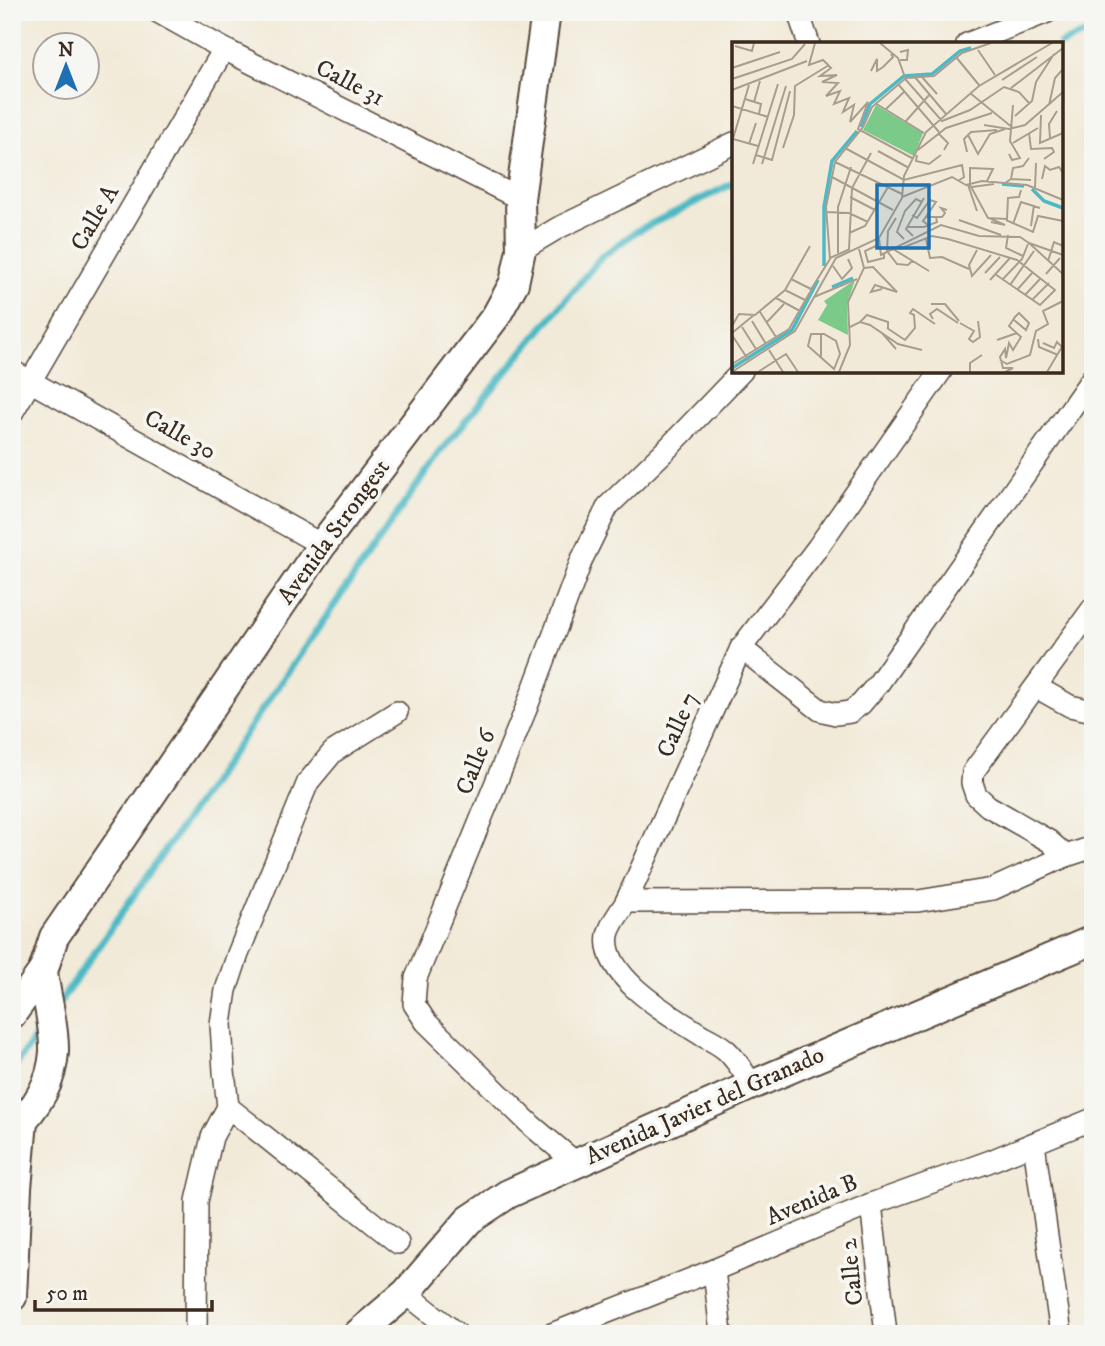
<svg xmlns="http://www.w3.org/2000/svg" width="1105" height="1346" viewBox="0 0 1105 1346" font-family="'IM FELL DW Pica',serif">
  <style>
    .lines { fill: none; stroke-linecap: round; stroke-linejoin: round }
    .stream { stroke: #4cb9c5; stroke-width: 7 }
    .street-casing { stroke: #56473a; stroke-width: 24 }
    .secondary-casing { stroke: #56473a; stroke-width: 32 }
    .street { stroke: #fff; stroke-width: 21 }
    .secondary { stroke: #fff; stroke-width: 28 }
    .labels { text-anchor: middle; dominant-baseline: central; stroke-width: 7; stroke-linejoin: round; paint-order: stroke }
    .street-label { font-size: 24px; fill: #3b2a1e; stroke: #f6f6f2 }
    .inset-river { fill: none; stroke: #4cb9c5; stroke-width: 3.5 }
    .inset-road { fill: none; stroke: #a99d8e; stroke-width: 2 }
    .view { fill: #1f6fb2; fill-opacity: 0.15; stroke: #1f6fb2; stroke-width: 3.5 }
    .inset-edge { fill: none; stroke: #3b2a1e; stroke-width: 3.5 }
  </style>
  <rect width="100%" height="100%" fill="#f6f6f2"/>
  <filter id="ink" filterUnits="userSpaceOnUse"><feTurbulence type="fractalNoise" baseFrequency=".0143" numOctaves="2"/><feDisplacementMap in="SourceGraphic" scale="14" xChannelSelector="R" yChannelSelector="G"/><feConvolveMatrix kernelMatrix="1 2 1 2 8 2 1 2 1" color-interpolation-filters="sRGB"/></filter>
  <filter id="wash" filterUnits="userSpaceOnUse"><feTurbulence type="fractalNoise" baseFrequency=".00686" numOctaves="4" result="noise"/><feDisplacementMap in="SourceGraphic" scale="28" xChannelSelector="R" yChannelSelector="G"/><feGaussianBlur stdDeviation="1.57" result="paint"/><feColorMatrix in="noise" values="0 0 0 0 0 0 0 0 0 0 0 0 0 0 0 0 0 1.4 0 .05"/><feComposite in="paint" operator="in"/></filter>
  <g filter="url(#wash)">
    <rect width="100%" height="100%" fill="#f2ead8"/>
    <g class="lines">
      <g class="stream">
        <path d="M1060 44 1093 31"/>
        <path d="M58 1005 440 452 601 257 637 231 734 183"/>
        <path d="M12 1071 43 1026"/>
      </g>
    </g>
  </g>
  <g filter="url(#ink)">
    <g class="lines">
      <g class="street-casing">
        <g id="street">
          <path d="M158 12 224 49 520 199"/>
          <path d="M798 12 809 44"/>
          <path d="M967 44 1047 12"/>
          <path d="M521 250 558 228 734 143"/>
          <path d="M12 371 322 545"/>
          <path d="M12 413 224 49"/>
          <path d="M741 648 820 710 836 714 850 712 861 704 878 684 1093 377"/>
          <path d="M1036 687 1070 706 1093 711"/>
          <path d="M1066 856 1049 841 988 806 976 795 972 783 973 772 1093 608"/>
          <path d="M626 902 918 901 993 889 1066 856 1093 847"/>
          <path d="M752 1085C744 1073 737 1060 726 1050 719 1044 711 1040 703 1036 672 1016 601 977 608 935 610 924 621 911 626 902L741 648 818 547 941 371"/>
          <path d="M228 1107 398 1243"/>
          <path d="M1034 1144 1061 1334"/>
          <path d="M576 1163 532 1126 426 1022 414 1004 416 978 526 709 582 559 608 506 670 446 742 371"/>
          <path d="M871 1204 886 1334"/>
          <path d="M714 1270 721 1334"/>
          <path d="M406 1293 457 1334"/>
          <path d="M196 1334 197 1201 212 1137 228 1107 224 1071 221 1024 226 990 238 954 308 782 333 752 397 712"/>
          <path d="M552 1334 714 1270 871 1204 988 1162 1093 1119"/>
        </g>
      </g>
      <g class="secondary-casing">
        <g id="secondary">
          <path d="M12 1014 43 971 54 937 322 545 496 316 514 283 521 250 520 199 546 12"/>
          <path d="M12 1131C35 1110 52 1083 54 1052 55 1027 46 997 43 971"/>
          <path d="M12 1297 17 1188 23 1121"/>
          <path d="M358 1334 406 1293 469 1220 508 1194 752 1085 1093 940"/>
        </g>
      </g>
      <use href="#street" class="street"/>
      <use href="#secondary" class="secondary"/>
    </g>
  </g>
  <g class="labels">
    <g class="street-label">
      <text transform="translate(350 83) rotate(27)">Calle 31</text>
      <text transform="translate(95 218) rotate(-60)">Calle A</text>
      <text transform="translate(180 435) rotate(29)">Calle 30</text>
      <text transform="translate(334 532) rotate(-54)">Avenida Strongest</text>
      <text transform="translate(678 725) rotate(-66)">Calle 7</text>
      <text transform="translate(476 762) rotate(-68)">Calle 6</text>
      <text transform="translate(705 1106) rotate(-24)">Avenida Javier del Granado</text>
      <text transform="translate(812 1200) rotate(-23)">Avenida B</text>
      <text transform="translate(852 1272) rotate(-96)">Calle 2</text>
    </g>
  </g>
  <g transform="translate(732 42)">
    <rect width="331" height="331" fill="#f2ead8"/>
    <path d="M144 63 191 91 182 114 131 88ZM123 238 115 262 116 293 86 278 95 263 92 259Z" fill="#7cca89"/>
    <path class="inset-river" d="M129 85 138 62 172 34 200 32 228 9 239 6M270 142 292 144M300 147 312 159 331 166M92 224V165L100 119 125 89M100 245 121 236M0 326 60 288 86 238"/>
    <path class="inset-road" d="M83 1 77 23 91 18 99 26 88 34 105 33 90 40 106 41 94 54 108 49 102 62 117 56 111 70 122 63 118 80 136 60 126 87 180 116M148 1 166 16 174 38 210 79 238 68 272 45 287 50 297 61M3 4 20 9 22 1M246 8 263 33M224 15 247 43M168 18H175L176 8 168 10M0 26 48 10M139 29 145 17V29L151 25 161 15 159 12M182 34 214 72M190 35 205 52M0 37 60 17 73 2M270 38 305 15M166 42 207 90M279 46 331 6M0 48 75 19M238 51 281 86M13 57 29 62 27 72M22 60 28 39M143 61 192 91M317 63 323 36 331 27M0 64 36 75M154 67 173 49M309 73 308 101 331 91M283 74 300 59 304 40 322 12M174 79 198 52M252 83 277 87 293 83 331 50M206 91 216 101 212 108M297 91 299 107 320 106 322 110 312 117M236 93 246 112 258 92 273 87M318 96 317 82 325 69M1 97 26 104M0 100 17 43M281 101 306 86M17 102 24 81M51 106 62 73 63 44 97 23M113 106 172 138 230 123 232 135 226 139M186 108 214 86 260 71M146 109 177 126M235 110 232 97 239 90 265 88M277 112 280 118 288 116 278 99 281 63M24 113 40 118 58 49M185 113 184 119 197 122 209 113M103 120 170 152M21 122 46 42M30 122 54 44M100 135 161 168M279 137 281 126 291 124 297 116M310 137 313 124 318 128 327 125 331 131M255 139 261 127 238 126V143L256 176 275 177 276 156 287 155 289 148M273 141 279 137 299 138M236 143 245 169M240 145 262 142M303 146 304 121M118 155 143 168M170 155 220 135 234 143 250 139 295 143 331 158M94 170 117 171 136 180M180 173 185 176 198 158 204 160 191 179 196 183M194 175H210L213 171 209 166 215 168M164 176 156 189 155 209 165 222 176 223 180 219M257 176 273 183 259 180M227 178 269 193M274 178 301 190 306 174 331 179M281 182 289 160 308 166M299 184 302 163M175 185H192L205 180 204 175M117 191 133 184 156 145M276 193 274 206 291 214M181 194 174 187 192 156M147 196 149 213 209 183 247 194 288 195 297 201M172 197 165 190 173 169 184 157 190 160M194 197 198 216 210 215 237 227M297 201 331 232M297 201 331 213M146 203 133 209 136 220 152 216V212M165 204 170 206 200 194 216 197 285 218 323 248 308 263 263 232M117 207 120 146 139 111M161 207 197 229M245 208 237 223 240 234 259 213M106 211V165L119 125M98 216 118 207M316 219 322 200 331 204M101 224 110 237 120 226 116 217M132 226 141 225 165 250 143 243 139 250 150 247M253 231 268 215M314 232 328 216M59 237 79 247M258 238 278 216M270 238 290 217 296 202M278 243 302 209M53 248 73 258M285 248 301 230M78 249 98 217 94 165 103 120 131 85 140 65 174 36 202 34 230 11 259 1M293 253 309 236M82 255 125 237M44 256 68 269M301 257 317 241M199 262H213L227 279M28 270 44 295M201 277 198 272 205 267 226 281M20 279 34 302M35 280 52 262M128 280 135 273 156 280V286M228 281 242 289 237 297 241 300 248 295 246 279M0 284 7 272 23 273 53 248 78 204M10 285 24 307M118 285 128 280 138 283 166 302 190 308M155 286 173 298 183 286 182 273 178 271 181 267 203 282M0 291 22 273M150 291 164 307M79 292H92L104 299 108 312 102 327 76 304ZM0 293 17 319M306 297 307 305 326 313M265 298 285 291M311 301 322 306 325 300 330 305M37 308 51 330M89 316V291M268 318 275 322 298 313 304 289 316 282 311 269 331 259M0 322 57 287 78 250M0 330 63 289 104 216 147 196 170 156 172 134 194 90 247 44 320 1M26 330 54 312 66 330M107 330 118 303 116 260 132 226 127 207M238 330V321L250 313M273 330 281 326H271L268 315 273 307 274 316 277 301 281 308 289 295 277 284 283 275 287 271 297 281 294 288 282 278M315 330 331 303"/>
    <path class="view" d="M145 143H197V206H145Z"/>
    <rect width="331" height="331" class="inset-edge"/>
  </g>
  <rect width="1105" height="1346" fill="none" stroke="#f6f6f2" stroke-width="42"/>
  <g transform="translate(66 66)"><circle r="33" fill="#f6f6f2" stroke="#aba49d" stroke-width="2"/>
  <path d="M0-5L12 26L0 18L-12 26Z" fill="#1f6fb2"/>
  <text y="-10" font-size="19" font-weight="bold" text-anchor="middle" fill="#3b2a1e">N</text>
  </g>
  <path d="M35 1300v10h177v-10" fill="none" stroke="#3b2a1e" stroke-width="3.5"/>
  <text x="46" y="1300" font-size="21" fill="#3b2a1e" stroke="#f6f6f2" stroke-width="5" paint-order="stroke">50 m</text>
</svg>
